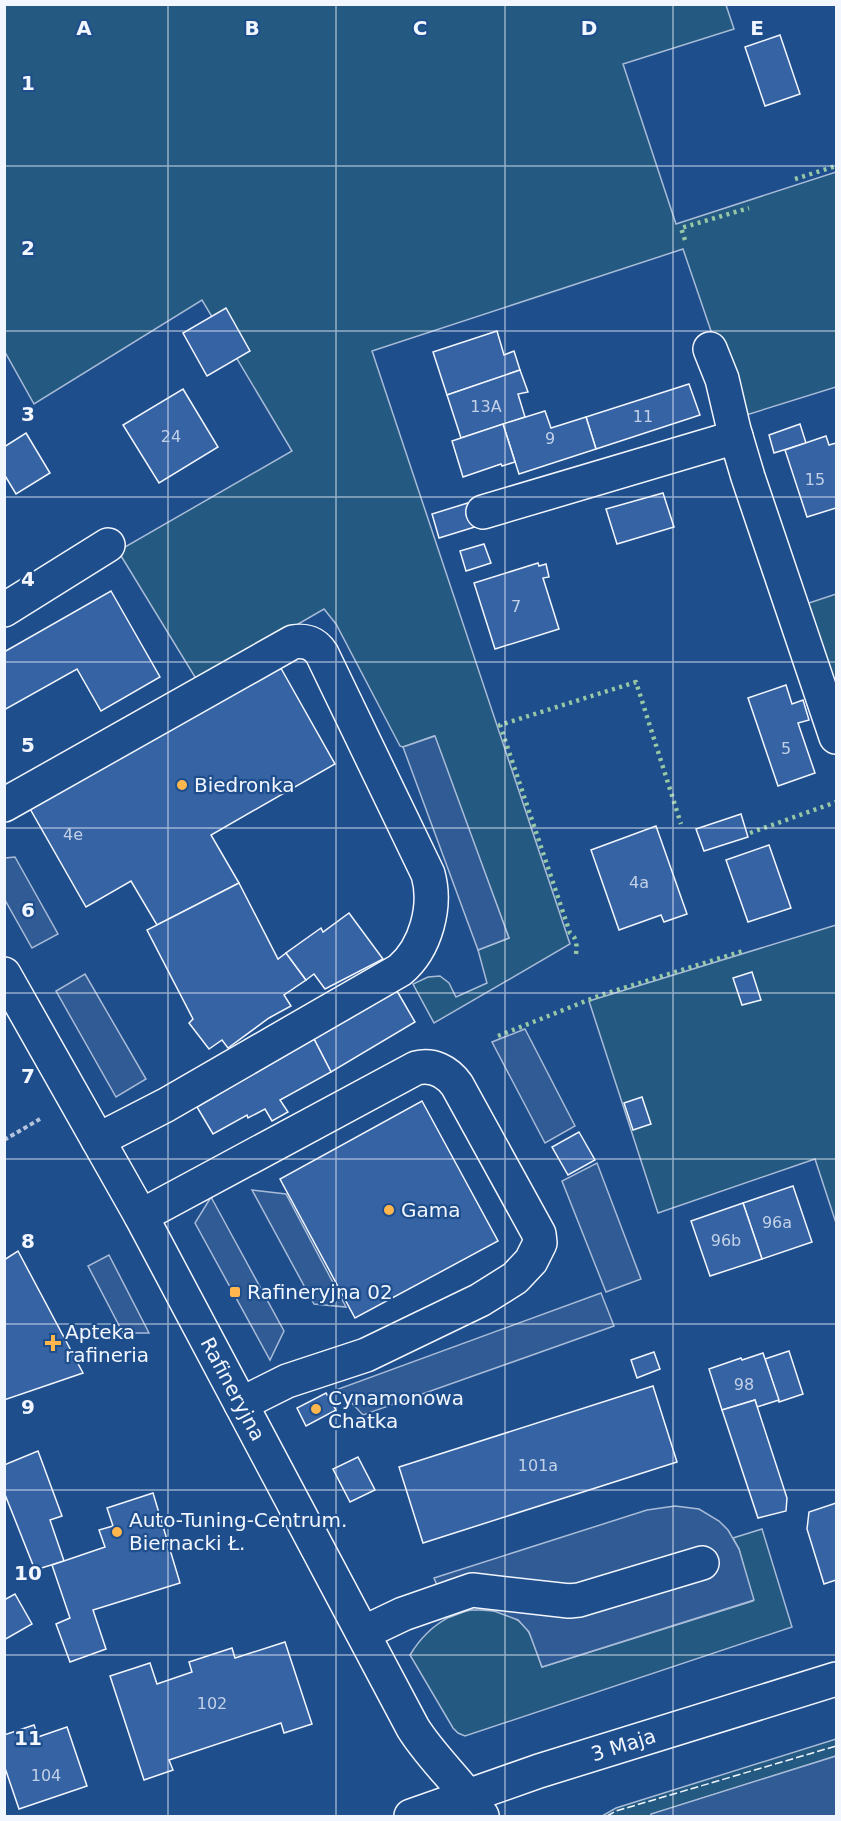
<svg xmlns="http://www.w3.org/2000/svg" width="841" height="1821" viewBox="0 0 841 1821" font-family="'DejaVu Sans',sans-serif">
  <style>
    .green { fill: #245a82; stroke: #a8bbd7; stroke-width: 1.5 }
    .parking { fill: #305b95; stroke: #a8bbd7; stroke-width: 1.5 }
    .building { fill: #3563a3; stroke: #f2f6ff; stroke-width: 1.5 }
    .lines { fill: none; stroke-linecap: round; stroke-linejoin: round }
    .minor-casing { stroke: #f2f6ff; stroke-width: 36 }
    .major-casing { stroke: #f2f6ff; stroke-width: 36 }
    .path { stroke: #b3c4dc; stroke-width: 4; stroke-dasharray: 4.5 3; stroke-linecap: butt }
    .minor { stroke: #1f4e8c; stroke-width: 33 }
    .major { stroke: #1f4e8c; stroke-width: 33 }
    .hedge { stroke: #97c8a6; stroke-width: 4.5; stroke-dasharray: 3 4.5; stroke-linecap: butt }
    .fence { stroke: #f2f6ff; stroke-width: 1.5; stroke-dasharray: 8 3; stroke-linecap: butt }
    .grid { fill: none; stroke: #f2f6ff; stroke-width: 1.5; stroke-opacity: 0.55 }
    .poi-dot { fill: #ffb74d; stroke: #1f4e8c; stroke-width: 2 }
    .labels { text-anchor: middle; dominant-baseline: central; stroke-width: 4.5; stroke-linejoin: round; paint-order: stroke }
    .number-label { font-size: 16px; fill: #c3d1e8 }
    .poi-label { font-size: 20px; fill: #f2f6ff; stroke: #1f4e8c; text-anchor: start }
    .street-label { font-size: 20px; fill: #f2f6ff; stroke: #1f4e8c }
    .grid-label { font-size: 20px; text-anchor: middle; font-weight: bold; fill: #f2f6ff; stroke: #1f4e8c; stroke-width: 4.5; stroke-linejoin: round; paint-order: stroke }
  </style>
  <rect width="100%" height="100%" fill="#1f4e8c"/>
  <g class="green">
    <path d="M4 5H726L734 29 623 64 676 224 836 172V387L743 416 717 336 711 331 683 249 372 351 570 944 434 1023 413 984 428 977 440 976 449 983 456 997 487 983 478 950 509 938 434 736 403 747 400 746 336 624 324 609 198 682 118 551 292 451 202 300 34 404 5 352Z"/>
    <path d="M836 594V707L803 605Z"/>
    <path d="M836 925V1223L815 1159 658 1213 589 1001Z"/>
    <path d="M762 1529 792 1627 465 1736 458 1733 453 1728 410 1655C428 1625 462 1601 499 1612 508 1615 517 1618 524 1625 533 1635 537 1654 542 1667L753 1601 739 1549 733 1538Z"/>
    <path d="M836 1739V1756L652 1814 651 1816H602L616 1808Z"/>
  </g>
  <g class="parking">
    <path d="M435 736 509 938 478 950 403 747Z"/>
    <path d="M15 857 58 934 32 948 5 900V858Z"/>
    <path d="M85 974 146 1079 116 1097 56 991Z"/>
    <path d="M525 1029 575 1126 545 1143 492 1042Z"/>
    <path d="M597 1163 641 1279 606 1292 562 1181Z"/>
    <path d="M252 1190 286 1194 346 1307 314 1304Z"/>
    <path d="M211 1197 284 1331 270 1360 195 1223Z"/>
    <path d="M109 1255 149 1333H123L88 1266Z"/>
    <path d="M601 1293 614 1326 363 1415 346 1397 333 1391Z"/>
    <path d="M675 1506 699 1509 719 1521 728 1530 739 1549 754 1600 542 1667 529 1632 518 1620 494 1611 480 1610H469L450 1617 434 1578 647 1510Z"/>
    <path d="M836 1756V1816H651V1814Z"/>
  </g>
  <g class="building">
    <path d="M780 35 800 94 765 106 745 47Z"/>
    <path d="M226 308 250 351 207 376 183 333Z"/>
    <path d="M497 331 504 355 514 351 520 370 447 395 433 352Z"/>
    <path d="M520 370 528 392 518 394 525 417 461 438 447 395Z"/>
    <path d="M689 384 700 415 596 449 586 417Z"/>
    <path d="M183 389 218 447 159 483 123 425Z"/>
    <path d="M545 411 551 428 586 417 596 449 519 474 503 424Z"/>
    <path d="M503 424 515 462 502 466 501 464 463 477 452 441Z"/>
    <path d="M800 424 806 443 774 453 769 435Z"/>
    <path d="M26 433 50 473 16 494 4 474V447Z"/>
    <path d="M826 436 829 445 836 443V508L807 517 785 450Z"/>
    <path d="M663 493 674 527 617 544 606 509Z"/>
    <path d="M471 502 478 526 439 538 432 514Z"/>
    <path d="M484 544 491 563 466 571 460 551Z"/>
    <path d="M538 563 539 566 546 564 549 577 543 578 559 629 495 649 474 583Z"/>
    <path d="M111 591 160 677 101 711 77 669 4 710V652Z"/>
    <path d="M278 663 335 764 211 835 239 883 157 925 131 881 86 907 29 807Z"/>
    <path d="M786 685 792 704 803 700 809 720 798 723 815 773 778 786 748 698Z"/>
    <path d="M741 814 748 837 704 851 696 829Z"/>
    <path d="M656 826 687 914 664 922 661 915 619 930 591 850Z"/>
    <path d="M769 845 791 908 748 922 726 860Z"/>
    <path d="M239 883 278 959 286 953 306 980 284 995 291 1006 269 1018 228 1048 222 1040 209 1049 189 1023 193 1019 147 930Z"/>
    <path d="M349 913 383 959 325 989 314 974 306 980 286 953 321 928 323 932Z"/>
    <path d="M752 972 761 1000 742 1005 733 978Z"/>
    <path d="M397 991 415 1022 331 1072 314 1039Z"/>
    <path d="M314 1039 331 1072 280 1100 288 1112 272 1121 265 1109 248 1118 247 1115 213 1134 197 1107Z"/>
    <path d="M642 1097 651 1124 633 1130 624 1103Z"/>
    <path d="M422 1101 498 1241 355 1318 280 1179Z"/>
    <path d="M579 1132 595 1160 568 1175 552 1147Z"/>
    <path d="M793 1186 812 1242 762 1259 743 1203Z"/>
    <path d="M743 1203 762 1259 710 1276 691 1221Z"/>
    <path d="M18 1251 83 1373 4 1400V1260Z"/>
    <path d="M789 1351 803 1394 779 1402 765 1359Z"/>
    <path d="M654 1352 660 1369 637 1378 631 1360Z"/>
    <path d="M763 1353 779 1400 757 1407 755 1400 722 1410 709 1369 741 1358 742 1360Z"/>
    <path d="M653 1386 677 1462 423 1543 399 1467Z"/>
    <path d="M326 1393 336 1410 306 1426 297 1408Z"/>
    <path d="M755 1400 787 1498 786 1511 758 1518 722 1410Z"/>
    <path d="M38 1451 62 1516 50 1520 64 1561 35 1570 4 1492V1465Z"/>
    <path d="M358 1457 375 1490 350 1502 333 1469Z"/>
    <path d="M153 1493 180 1583 93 1610 106 1649 70 1662 56 1624 70 1618 52 1565 105 1547 99 1530 113 1526 107 1508Z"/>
    <path d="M836 1503V1580L824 1584 807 1529 809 1512Z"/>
    <path d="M15 1594 32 1624 4 1640V1600Z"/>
    <path d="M285 1642 312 1724 284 1733 281 1723 169 1760 173 1770 144 1780 110 1676 150 1663 157 1684 192 1672 189 1662 232 1648 235 1658Z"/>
    <path d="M34 1725 38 1737 67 1727 87 1786 19 1809 4 1765V1735Z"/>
  </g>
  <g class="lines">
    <g class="minor-casing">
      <g id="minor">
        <path d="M710 349 722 379 734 430 748 477 836 737"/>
        <path d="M483 512 736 437"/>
        <path d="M4 610 108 545"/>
        <path d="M4 805 293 642C305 640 315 643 322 654L428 874C437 906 426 948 400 970L166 1105 98 1140"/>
        <path id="s1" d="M4 974 141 1216 413 1728C433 1760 462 1784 482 1816"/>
        <path d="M141 1216 416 1068C433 1064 447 1071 457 1085L539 1234 540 1243 531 1261 515 1278 480 1300 366 1355 287 1381 241 1404"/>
        <path d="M363 1633 403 1614 472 1590 569 1601 579 1600 702 1563"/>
      </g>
    </g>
    <g class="major-casing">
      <g id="major">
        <path id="s2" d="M411 1816 539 1771 836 1679"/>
      </g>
    </g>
    <path class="path" d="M4 1140 40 1119"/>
    <use href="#minor" class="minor"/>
    <use href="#major" class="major"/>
    <g class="hedge">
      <path d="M795 179 836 166"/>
      <path d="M685 240 681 228 749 208"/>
      <path d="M750 833 836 802"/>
      <path d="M576 954C577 945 577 938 570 933L500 725 636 682 681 824"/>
      <path d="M498 1036 601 995 743 951"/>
    </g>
    <path class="fence" d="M607 1816 616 1811 836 1746"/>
  </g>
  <path class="grid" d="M168 4V1816M336 4V1816M505 4V1816M673 4V1816M4 166H836M4 331H836M4 497H836M4 662H836M4 828H836M4 993H836M4 1159H836M4 1324H836M4 1490H836M4 1655H836"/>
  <g class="poi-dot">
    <circle cx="182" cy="785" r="6"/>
    <circle cx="389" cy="1210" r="6"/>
    <rect x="229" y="1286" width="12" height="12" rx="3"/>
    <path d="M50 1334h6v6h6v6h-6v6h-6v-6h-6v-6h6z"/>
    <circle cx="316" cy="1409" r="6"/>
    <circle cx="117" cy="1532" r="6"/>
  </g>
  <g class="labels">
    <g class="number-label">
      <text x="486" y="406">13A</text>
      <text x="643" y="416">11</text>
      <text x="171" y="436">24</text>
      <text x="550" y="438">9</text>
      <text x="815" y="479">15</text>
      <text x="516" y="606">7</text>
      <text x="786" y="748">5</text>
      <text x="73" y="834">4e</text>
      <text x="639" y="882">4a</text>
      <text x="777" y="1222">96a</text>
      <text x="726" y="1240">96b</text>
      <text x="744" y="1384">98</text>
      <text x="538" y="1465">101a</text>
      <text x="212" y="1703">102</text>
      <text x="46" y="1775">104</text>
    </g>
    <g class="poi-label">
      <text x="194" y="785">Biedronka</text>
      <text x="401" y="1210">Gama</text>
      <text x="247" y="1292">Rafineryjna 02</text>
      <text x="65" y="1332">Apteka<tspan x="65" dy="23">rafineria</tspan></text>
      <text x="328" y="1398">Cynamonowa<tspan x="328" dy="23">Chatka</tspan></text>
      <text x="129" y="1520">Auto-Tuning-Centrum.<tspan x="129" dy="23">Biernacki Ł.</tspan></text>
    </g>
    <g class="street-label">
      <text stroke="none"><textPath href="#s1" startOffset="474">Rafineryjna</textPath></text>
      <text stroke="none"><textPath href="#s2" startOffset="224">3 Maja</textPath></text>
    </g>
  </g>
  <g class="grid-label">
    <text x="84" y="35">A</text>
    <text x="252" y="35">B</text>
    <text x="420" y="35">C</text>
    <text x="589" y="35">D</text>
    <text x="757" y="35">E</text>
    <text x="28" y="90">1</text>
    <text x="28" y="255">2</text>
    <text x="28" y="421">3</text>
    <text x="28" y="586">4</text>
    <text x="28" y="752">5</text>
    <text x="28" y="917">6</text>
    <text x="28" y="1083">7</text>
    <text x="28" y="1248">8</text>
    <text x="28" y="1414">9</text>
    <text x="28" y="1580">10</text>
    <text x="28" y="1745">11</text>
  </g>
  <rect width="841" height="1821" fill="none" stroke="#f2f6ff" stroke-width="12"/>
</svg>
